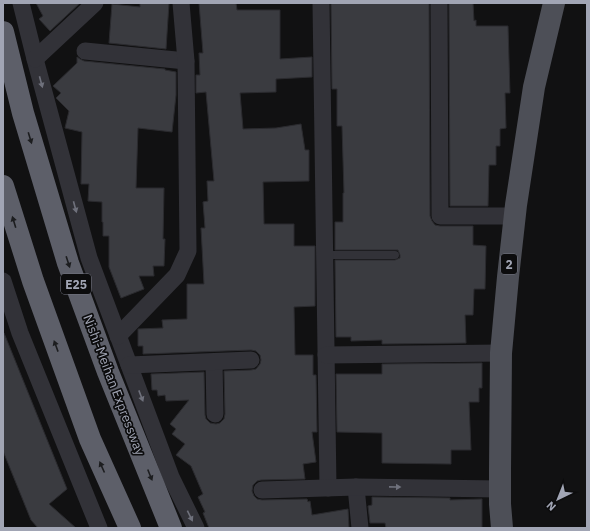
<svg xmlns="http://www.w3.org/2000/svg" width="590" height="531" viewBox="0 0 590 531" font-family="'IBM Plex Sans',sans-serif">
  <style>
    .building { fill: #3a3b40; stroke: #2b2b2f }
    .lines { fill: none; stroke-linecap: round; stroke-linejoin: round }
    .service { stroke: #323238; stroke-width: 8 }
    .minor { stroke: #323238; stroke-width: 17 }
    .primary { stroke: #4d4f57; stroke-width: 22 }
    .motorway { stroke: #5d5f69; stroke-width: 22 }
    .oneway { fill: #6f717c }
    .oneway2 { fill: #1c1d1f }
    .labels { text-anchor: middle; dominant-baseline: central; stroke-width: 3.5; stroke-linejoin: round; paint-order: stroke }
    .shield { fill: #0c0c0d; stroke: #747782; stroke-width: 1 }
    .shield-label { font-size: 12px; font-weight: bold; fill: #a1a5b4 }
    .street-label { font-size: 13px; fill: #a1a5b4; stroke: #0c0c0d }
  </style>
  <rect width="100%" height="100%" fill="#111112"/>
  <g class="building">
    <path d="M36 3H80L50 31 39 19 43 16Z"/>
    <path d="M140 3H169L166 49 109 43 112 4 140 7Z"/>
    <path d="M199 3H236L237 10H280V59L312 57V77L276 79V92L240 93 243 129 276 128 301 124 305 150H309V181L263 182 264 224H294V246H315V306L294 307 295 355H313V375H316L317 432H312L316 462 303 464 305 479 261 480 257 481 253 485 252 491 254 496 257 499 262 500 307 499 308 502 310 501 312 515 348 509 349 528H209L203 513 205 512 198 497 203 494 191 466 176 455 185 444 172 434 176 429 170 424 189 400 166 401 165 395 158 396 157 390H152L151 374 204 372 205 415 206 419 210 423 216 424 220 423 224 419 225 414 224 371 251 370 256 369 260 364 261 360 260 355 256 351 251 350 143 354V346H138V329L163 328 162 320 187 319V284H204L201 228H205L203 202 208 201 207 181H214L206 92 196 93V75H200L199 53H203Z"/>
    <path d="M331 3H429L430 216 432 221 435 225 440 226H473V245L486 246 485 289H474L473 315H465L466 343 382 344V340L351 341V337H336L335 260H395L400 258V255L398 250H335V222H343V193H344L342 126H337V89H332Z"/>
    <path d="M449 3H473L474 21 476 20V26H508L510 93H505L506 128 500 129V146H496V165H489L488 206H450Z"/>
    <path d="M77 57 80 59 84 61 165 69V70L176 72V95L172 132 138 128 136 188H164L163 239H165L164 266H153L154 276H139L144 289 121 298 109 267V236H103V222H102V202L88 201 89 184H81L82 132 65 128 69 111 56 98 61 93 53 86 77 63Z"/>
    <path d="M3 333H4L67 489 49 504 76 528H38L31 520 3 451Z"/>
    <path d="M482 363V388H479V402H469L471 450H451V464L382 463V433L337 432 336 374H382V364Z"/>
    <path d="M372 497 450 498V500L482 499V528H386L385 523H370L368 506 372 505Z"/>
  </g>
  <g class="lines">
    <path class="service" d="M325 255H395"/>
    <g class="minor">
      <path d="M21 3 35 59 89 258 171 477 196 528"/>
      <path d="M321 3 328 488"/>
      <path d="M439 3 440 216H514"/>
      <path d="M85 51 186 61"/>
      <path d="M35 59 95 3"/>
      <path d="M3 281 20 333 99 528"/>
      <path d="M118 336 177 275 188 251 186 61 181 3"/>
      <path d="M326 355 501 353"/>
      <path d="M214 362 215 414"/>
      <path d="M129 365 251 360"/>
      <path d="M356 487 360 528"/>
      <path d="M262 490 356 487 500 489"/>
    </g>
    <path class="primary" d="M502 528 500 504V470L501 353 508 277 516 205 534 87 554 3"/>
    <g class="motorway">
      <path d="M3 32 23 113 68 263 108 372 171 528"/>
      <path d="M3 186 33 281 90 439 130 528"/>
    </g>
  </g>
  <defs><path id="oneway-solid" d="M-6-.8H1V-3.2L6.5 0L1 3.2V.8H-6Z"/></defs>
  <g class="oneway">
    <use href="#oneway-solid" transform="translate(41 82) rotate(75)"/>
    <use href="#oneway-solid" transform="translate(75 207) rotate(75)"/>
    <use href="#oneway-solid" transform="translate(141 396) rotate(69)"/>
    <use href="#oneway-solid" transform="translate(395 487) rotate(1)"/>
    <use href="#oneway-solid" transform="translate(190 516) rotate(64)"/>
  </g>
  <g class="oneway2">
    <use href="#oneway-solid" transform="translate(30 138) rotate(73)"/>
    <use href="#oneway-solid" transform="translate(14 222) rotate(-107)"/>
    <use href="#oneway-solid" transform="translate(68 262) rotate(72)"/>
    <use href="#oneway-solid" transform="translate(56 346) rotate(-110)"/>
    <use href="#oneway-solid" transform="translate(102 467) rotate(-114)"/>
    <use href="#oneway-solid" transform="translate(150 475) rotate(68)"/>
  </g>
  <g class="labels">
    <g class="shield">
      <rect x="501" y="254" width="16" height="20" rx="3"/>
      <rect x="61" y="274" width="30" height="20" rx="3"/>
    </g>
    <g class="shield-label">
      <text x="509" y="264">2</text>
      <text x="76" y="284">E25</text>
    </g>
    <g class="street-label">
      <text transform="translate(114 385) rotate(69)">Nishi-Meihan Expressway</text>
    </g>
  </g>
  <rect width="590" height="531" fill="none" stroke="#a1a5b4" stroke-width="8"/>
  <g transform="translate(558 499) rotate(223)" stroke="#0c0c0d" stroke-width="3" paint-order="stroke">
  <path d="M0-3L7 15L0 10L-7 15Z" fill="#a1a5b4"/>
  <text y="-6" font-size="11" font-weight="bold" text-anchor="middle" fill="#a1a5b4">N</text>
  </g>
</svg>
